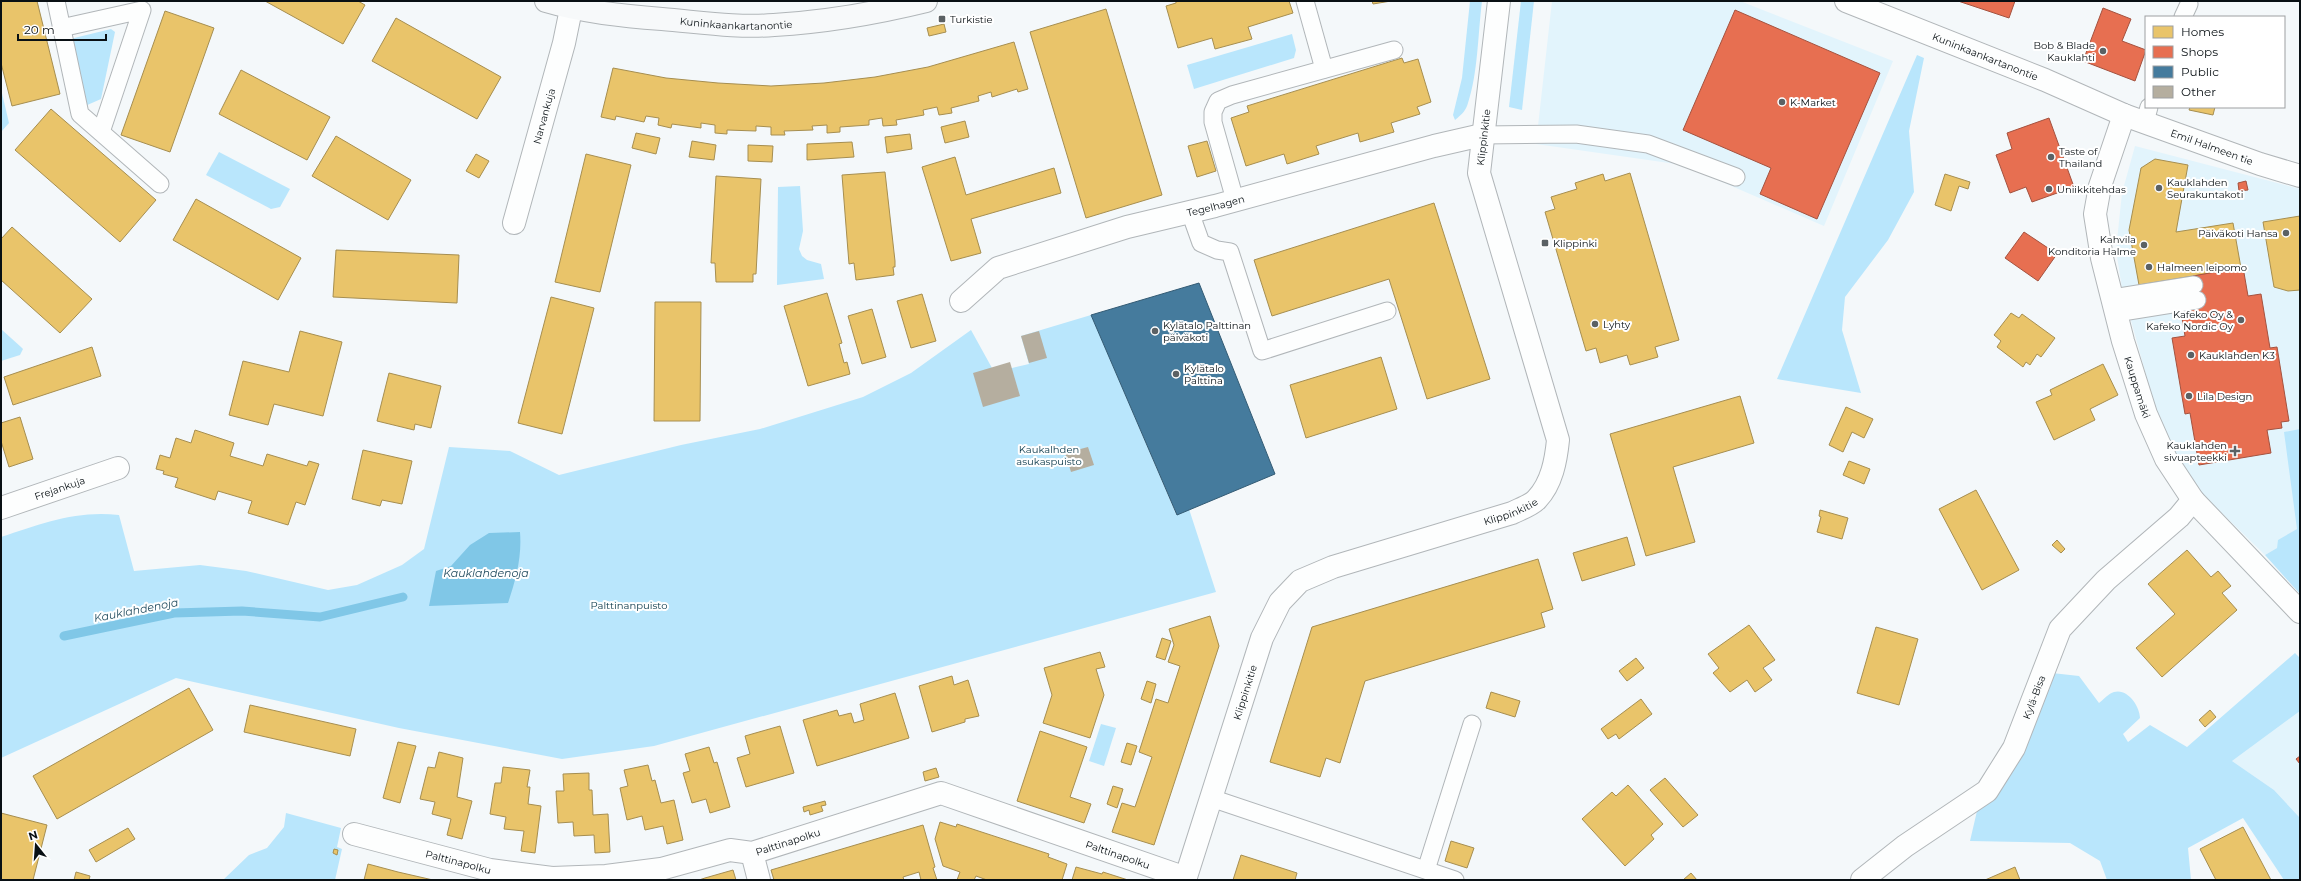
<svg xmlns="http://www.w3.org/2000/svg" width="2301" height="881" viewBox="0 0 2301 881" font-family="Montserrat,sans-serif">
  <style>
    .built { fill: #e2f4fc }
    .green { fill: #b9e6fc }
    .water { fill: #80c7e7 }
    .homes { fill: #e9c46a; stroke: #a68e50 }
    .shops { fill: #e76f51; stroke: #a4523f }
    .public { fill: #457b9d; stroke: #335b74 }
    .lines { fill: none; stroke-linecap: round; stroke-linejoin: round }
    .stream { stroke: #80c7e7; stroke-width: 9 }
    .building { fill: #b5ae9f }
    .lane-casing { stroke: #b1b6b9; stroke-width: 19 }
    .street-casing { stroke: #b1b6b9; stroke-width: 24 }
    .secondary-casing { stroke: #b1b6b9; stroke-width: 24 }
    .lane { stroke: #fdfefe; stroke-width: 17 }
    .street { stroke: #fdfefe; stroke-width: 22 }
    .secondary { stroke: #f7f9fa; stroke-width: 22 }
    .poi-dot { fill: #5b6164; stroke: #fff; stroke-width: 1.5 }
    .labels { text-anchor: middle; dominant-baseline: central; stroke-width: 4; stroke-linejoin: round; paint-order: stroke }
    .poi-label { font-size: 10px; fill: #091014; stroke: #fff; text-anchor: start }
    .street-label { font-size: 10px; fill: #091014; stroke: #fff }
    .park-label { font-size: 10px; fill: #063547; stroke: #fff }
    .water-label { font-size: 11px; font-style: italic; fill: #234d60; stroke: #fff }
  </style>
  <rect width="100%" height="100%" fill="#f4f8fa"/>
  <g class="built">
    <path d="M1552 1H1740L1893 61 1824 226 1683 165 1536 144Z"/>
    <path d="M2135 146 2300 189V519L2297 529 2279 540 2277 548 2265 555 2195 487 2173 450 2156 411 2122 288 2116 250 2122 193Z"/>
    <path d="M2300 711V818L2274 790 2232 761Z"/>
  </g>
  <g class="green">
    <path d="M1470 1H1482C1478 33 1478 73 1468 103 1466 111 1461 115 1455 120L1453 115 1462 78Z"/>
    <path d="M1521 1H1534L1522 110 1509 107Z"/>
    <path d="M111 29 115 32 101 99 85 106 70 39Z"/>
    <path d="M1292 34 1296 50 1294 58 1194 89 1187 65Z"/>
    <path d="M1917 55 1924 58 1909 131 1914 192 1888 240 1845 297 1842 330 1861 393 1777 379Z"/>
    <path d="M1 89 9 123 1 132Z"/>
    <path d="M219 152 290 189 280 207 271 209 206 175Z"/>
    <path d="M800 186 803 231 799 249 802 256 807 260 821 264 824 279 777 285 778 187Z"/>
    <path d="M1091 315 1176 514 1189 509 1216 592 654 746 562 759 399 728 176 678 1 758V537C41 524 76 510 119 515L134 571 200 565 246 571 328 590 357 585 402 565 424 549 449 447 510 451 559 475 681 445 760 429 863 397 911 373 971 330 992 368H1012L1029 364 1021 336Z"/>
    <path d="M1 329 21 347 23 349 20 355 1 361Z"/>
    <path d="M2300 429V594L2265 555 2277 548 2278 540 2297 529 2284 432Z"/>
    <path d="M2295 653 2300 658V711L2232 761 2274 790 2300 818V880H2284L2243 818 2188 848 2191 880H2107L2100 861 2070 843 1970 841 1977 811 2052 673 2079 676 2099 703C2103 700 2109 693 2114 692 2128 688 2140 707 2140 718L2123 734 2128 742 2150 725 2187 747Z"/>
    <path d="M1101 724 1116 728 1104 766 1089 761Z"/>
    <path d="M286 813 341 828 337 847 342 849 335 880H223L249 855 267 848 284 827Z"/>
  </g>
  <path class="water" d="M520 532C522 557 516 579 508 603L429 606 436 571 451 566 470 545 489 533Z"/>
  <g class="homes">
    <path d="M1 1H37L60 94 12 106 1 63Z"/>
    <path d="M265 1H358L365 5 343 44Z"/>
    <path d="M1176 1H1289L1293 13 1248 27 1252 39 1215 49 1212 38 1178 48 1166 6 1176 3Z"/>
    <path d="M1372 1H1391L1373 4Z"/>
    <path d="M1106 9 1162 195 1086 218 1030 32Z"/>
    <path d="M165 11 214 28 170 152 121 135Z"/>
    <path d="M396 18 501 77 477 119 372 61Z"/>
    <path d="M944 24 946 32 929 36 927 28Z"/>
    <path d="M1014 42 1028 89 1018 92 1017 89 992 97 991 92 978 96 979 101 951 108 952 113 939 115 937 107 923 110 924 115 896 120 897 125 883 126 882 118 869 120V125L840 127V132L827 133V125L812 126 813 130 784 131 785 135H771V127L756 126V131L727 130V134L715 133V125L701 123V128L672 124 671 128 658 125 659 118 646 116 644 122 616 116 615 120 601 117 613 68 666 78 718 83 771 86 824 83 875 77 928 67Z"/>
    <path d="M1402 58 1404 63 1418 59 1431 102 1417 107 1420 114 1391 123 1394 132 1360 142 1358 133 1316 146 1319 154 1287 164 1284 154 1246 166 1231 118 1249 112 1247 106Z"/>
    <path d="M241 70 330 117 307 160 219 114Z"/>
    <path d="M2190 107H2215L2213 115 2189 110Z"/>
    <path d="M51 109 156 200 120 242 15 150Z"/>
    <path d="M965 121 969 137 945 143 941 127Z"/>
    <path d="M636 133 660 138 656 154 632 148Z"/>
    <path d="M910 134 912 149 887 153 885 137Z"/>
    <path d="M336 136 411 180 388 220 312 176Z"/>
    <path d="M692 141 716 145 714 160 689 157Z"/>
    <path d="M1207 141 1216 171 1197 177 1188 146Z"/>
    <path d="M852 142 854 157 807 160V144Z"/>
    <path d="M748 145 773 146 772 162 748 161Z"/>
    <path d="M476 154 489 161 479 178 466 171Z"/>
    <path d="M586 154 631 165 600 292 555 282Z"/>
    <path d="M955 157 966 195 1054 168 1061 193 971 219 981 253 951 261 922 167Z"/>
    <path d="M2155 159 2188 165 2176 232 2233 223 2241 268 2139 285 2129 230 2141 168Z"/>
    <path d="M885 172 895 261V267H893L894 275 856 280 854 263 849 264 842 175Z"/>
    <path d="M1630 173 1679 340 1655 347 1658 357 1630 365 1627 355 1600 363 1596 348 1586 351 1545 212 1555 209 1551 197 1577 189 1575 183 1603 174 1605 181Z"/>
    <path d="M1945 174 1970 182 1968 189 1959 186 1951 211 1935 205Z"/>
    <path d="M716 176 761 179 756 274H753V282H716L715 263H711Z"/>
    <path d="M196 199 301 258 278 300 173 240Z"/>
    <path d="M1434 203 1490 379 1427 399 1389 279 1272 316 1254 260Z"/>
    <path d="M2300 216V290L2288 291 2274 287 2263 222Z"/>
    <path d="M12 227 92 299 60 333 1 280V239Z"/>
    <path d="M336 250 459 255 457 303 333 297Z"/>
    <path d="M827 293 842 343 839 344 844 363 847 362 850 374 808 386 784 306Z"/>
    <path d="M922 294 936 341 911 348 897 301Z"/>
    <path d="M551 297 594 308 562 434 518 423Z"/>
    <path d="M655 302H701L700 421H654Z"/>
    <path d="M872 309 886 357 862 364 848 316Z"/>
    <path d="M2011 313 2019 318 2022 314 2055 338 2041 357 2037 354 2030 365 2026 362 2023 367 1997 347 2001 341 1994 335Z"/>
    <path d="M300 331 342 342 323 416 274 404 268 425 229 415 243 361 289 372Z"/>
    <path d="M92 347 101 376 13 405 4 377Z"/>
    <path d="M1381 357 1397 409 1306 438 1290 385Z"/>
    <path d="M2103 364 2118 395 2090 409 2095 420 2054 440 2036 402 2052 395 2050 390Z"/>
    <path d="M389 373 441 386 431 428 415 424 414 430 377 421Z"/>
    <path d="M1740 396 1754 443 1673 467 1695 542 1646 556 1610 434Z"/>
    <path d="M1846 407 1873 419 1864 438 1852 432 1843 452 1829 445Z"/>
    <path d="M20 417 33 459 9 467 1 441V423Z"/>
    <path d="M195 430 234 443 230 456 263 466 267 454 307 466 309 461 319 464 305 505 296 502 288 525 248 513 252 501 218 491 215 500 175 487 178 478 163 474 164 471 156 469 160 455 170 458 176 438 191 443Z"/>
    <path d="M363 450 412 461 402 504 382 500 380 506 352 499Z"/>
    <path d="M1849 461 1870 469 1864 484 1843 475Z"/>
    <path d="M1976 490 2019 570 1982 590 1939 509Z"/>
    <path d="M1820 510 1848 518 1842 539 1817 532 1821 517 1819 516Z"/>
    <path d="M1627 537 1635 565 1582 581 1573 553Z"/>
    <path d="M2057 540 2065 549 2061 553 2052 545Z"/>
    <path d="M2187 550 2211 577 2218 571 2231 586 2222 593 2237 610 2162 677 2136 648 2175 614 2148 584Z"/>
    <path d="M1538 559 1553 609 1541 613 1545 627 1365 681 1340 763 1326 758 1320 777 1270 762 1312 627Z"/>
    <path d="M1210 616 1219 646 1154 845 1112 832 1122 803 1135 807 1152 757 1139 752 1156 699 1168 703 1180 666 1168 662 1174 645 1169 629Z"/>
    <path d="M1749 625 1775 660 1763 668 1772 680 1755 692 1747 680 1730 692 1713 673 1719 668 1708 654Z"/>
    <path d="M1876 627 1918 639 1899 705 1857 693Z"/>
    <path d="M1162 638 1171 641 1165 660 1156 657Z"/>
    <path d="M1100 652 1105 667 1096 669 1104 695 1090 738 1043 723 1052 695 1044 668Z"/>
    <path d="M1636 658 1644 668 1627 681 1619 671Z"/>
    <path d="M952 676 954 685 968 680 979 716 965 719V722L932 732 919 686Z"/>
    <path d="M1147 681 1156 684 1151 703 1141 699Z"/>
    <path d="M189 688 213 730 57 819 33 776Z"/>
    <path d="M1491 692 1520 701 1515 717 1486 708Z"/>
    <path d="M895 693 909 738 817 766 803 720 837 710 839 716 851 713 854 723 864 720 860 704Z"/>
    <path d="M1641 699 1652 714 1619 739 1616 734 1608 739 1601 729Z"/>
    <path d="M250 705 356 729 350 756 244 732Z"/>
    <path d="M2210 710 2216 717 2205 727 2199 720Z"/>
    <path d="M780 726 794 773 746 787 737 758 750 754 745 736Z"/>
    <path d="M1040 731 1087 747 1070 797 1091 804 1084 823 1017 801Z"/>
    <path d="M398 742 416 746 400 803 383 798Z"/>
    <path d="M1127 743 1137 746 1131 765 1121 762Z"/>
    <path d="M709 747 714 763 717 762 730 807 710 813 706 799 692 803 683 773 690 771 685 754Z"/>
    <path d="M439 752 463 758 457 797 472 801 462 839 447 835 451 819 432 814 435 802 420 799 428 767 435 768Z"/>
    <path d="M648 765 652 781 655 780 661 803 674 800 683 840 667 844 663 826 645 830 642 816 627 820 620 788 628 786 624 770Z"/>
    <path d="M503 767 530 770 527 787H530L528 804 541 806 535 853 521 851 524 831 504 829 506 817 490 814 495 783H501Z"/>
    <path d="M936 768 939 777 925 781 923 772Z"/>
    <path d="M589 773V790H592L593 815 608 814 610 852 595 853 594 835 574 836 573 822 558 823 556 791H564L563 774Z"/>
    <path d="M1665 778 1698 815 1683 827 1650 790Z"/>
    <path d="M1628 785 1663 824 1651 835 1654 839 1625 866 1582 819 1612 792 1616 796Z"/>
    <path d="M1113 786 1123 789 1117 808 1107 804Z"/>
    <path d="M825 801 826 805 821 806 823 811 810 815 809 810 804 812 803 807Z"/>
    <path d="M1 813 47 825 33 880H1Z"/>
    <path d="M940 822 956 827 957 824 1049 854 1048 857 1067 864 1062 880H987L976 876 974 880H957L960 872 943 866 935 839Z"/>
    <path d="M923 825 935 867 933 868 937 880H921L919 872 903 877 904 880H774L771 870Z"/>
    <path d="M2243 827 2271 880H2216L2200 849Z"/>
    <path d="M128 828 135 839 96 862 89 850Z"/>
    <path d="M1451 841 1474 848 1467 868 1445 861Z"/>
    <path d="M334 849 338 850 337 855 333 853Z"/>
    <path d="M1241 855 1297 873 1295 880H1233Z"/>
    <path d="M368 864 398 872 433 880H364Z"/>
    <path d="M1076 867 1102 874 1103 872 1128 880H1072Z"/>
    <path d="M2015 867 2020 880H1985Z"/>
    <path d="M733 870 736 880H699L705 878Z"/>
    <path d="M76 872 90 876 89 880H74Z"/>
    <path d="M1691 873 1697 880H1683Z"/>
  </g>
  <g class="shops">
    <path d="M1958 1H2015L2009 18Z"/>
    <path d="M2103 8 2131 19 2122 41 2146 50 2135 81 2083 61Z"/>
    <path d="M1735 10 1880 73 1817 219 1760 194 1771 168 1683 130Z"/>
    <path d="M2049 118 2074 187 2032 202 2026 187 2010 193 1996 155 2012 149 2007 133Z"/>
    <path d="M2246 181 2248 190 2239 191 2238 183Z"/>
    <path d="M2024 232 2057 254 2038 281 2005 258Z"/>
    <path d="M2243 267 2248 296 2261 294 2270 348 2277 347 2289 421 2281 422 2282 428 2267 430 2271 453 2199 465 2190 413 2185 414 2172 338 2185 336 2180 306 2198 304 2193 276Z"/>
    <path d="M2300 756V764L2296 759Z"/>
  </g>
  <path class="public" d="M1199 283 1275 474 1177 515 1091 315Z"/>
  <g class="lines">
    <path class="stream" d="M64 636 174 613 242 611 320 617 403 597"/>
  </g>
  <g class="building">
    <path d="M1039 331 1047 358 1029 363 1021 336Z"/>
    <path d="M1010 362 1020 396 983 407 973 373Z"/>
    <path d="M1088 447 1094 465 1071 472 1065 453Z"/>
  </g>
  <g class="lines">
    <g class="lane-casing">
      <g id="lane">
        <path d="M56 1 80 114 160 184"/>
        <path d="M1305 1 1324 69"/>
        <path d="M2183 17 2189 4"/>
        <path d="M61 28 142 10 101 132"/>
        <path d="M2145 122 2149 107"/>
        <path d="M1482 135 1576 134 1648 144 1736 177"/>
        <path d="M1235 200 1213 122V112L1218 101 1232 95 1394 50"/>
        <path d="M1190 212 1201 243 1217 250 1230 252 1262 351 1387 311"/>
        <path d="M2113 298 2194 285"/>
        <path d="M2116 313 2197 300"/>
        <path d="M1211 798 1455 880"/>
        <path d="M1426 870 1472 724"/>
      </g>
    </g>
    <g class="street-casing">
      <g id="street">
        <path id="s1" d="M1846 1 2045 80 2124 115 2260 164 2300 176"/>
        <path id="s2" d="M2124 115 2100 186 2095 214 2102 258 2123 341 2146 414 2166 459 2193 500 2300 612"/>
        <path id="s3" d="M514 223 564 43 571 9"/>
        <path id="s4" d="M961 301 998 268 1127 227 1215 206 1434 146 1482 135"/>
        <path id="s5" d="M1 508 118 468"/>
        <path id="s6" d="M354 834 490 870 552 878 606 876 661 869 730 850 752 853 941 793 1186 878"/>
        <path d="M752 853 759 880"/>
        <path id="s7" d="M1185 880 1262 638 1280 602 1300 581 1333 567 1512 513C1520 509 1532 505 1537 499 1552 483 1556 460 1558 440L1479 173 1499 1"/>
        <path id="s8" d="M1862 880 1905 846 1987 791 2014 748 2060 629 2106 580 2179 517 2193 500"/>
      </g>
    </g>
    <g class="secondary-casing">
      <g id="secondary">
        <path id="s9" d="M546 1C583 12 623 16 662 19 699 22 737 28 774 25 824 22 877 13 926 1"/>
      </g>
    </g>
    <use href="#lane" class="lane"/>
    <use href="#street" class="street"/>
    <use href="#secondary" class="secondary"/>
  </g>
  <g class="poi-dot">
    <rect x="938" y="15" width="8" height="8" rx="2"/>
    <circle cx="2103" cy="51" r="4"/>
    <circle cx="1782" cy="102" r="4"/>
    <circle cx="2051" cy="157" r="4"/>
    <circle cx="2159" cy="188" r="4"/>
    <circle cx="2049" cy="189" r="4"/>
    <circle cx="2286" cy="233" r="4"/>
    <rect x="1541" y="239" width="8" height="8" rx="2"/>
    <circle cx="2144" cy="245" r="4"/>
    <circle cx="2149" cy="267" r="4"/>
    <circle cx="2241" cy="320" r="4"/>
    <circle cx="1595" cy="324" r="4"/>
    <circle cx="1155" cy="331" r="4"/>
    <circle cx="2191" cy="355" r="4"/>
    <circle cx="1176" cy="374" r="4"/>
    <circle cx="2189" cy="396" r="4"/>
    <path d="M2233 445h4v4h4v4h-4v4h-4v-4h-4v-4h4z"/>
  </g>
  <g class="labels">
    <g class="poi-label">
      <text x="950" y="19">Turkistie</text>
      <text x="2095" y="45" text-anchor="end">Bob &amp; Blade<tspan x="2095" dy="12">Kauklahti</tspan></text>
      <text x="1790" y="102">K-Market</text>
      <text x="2059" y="151">Taste of<tspan x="2059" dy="12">Thailand</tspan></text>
      <text x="2167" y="182">Kauklahden<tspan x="2167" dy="12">Seurakuntakoti</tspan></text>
      <text x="2057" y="189">Uniikkitehdas</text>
      <text x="2278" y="233" text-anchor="end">Päiväkoti Hansa</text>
      <text x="2136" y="239" text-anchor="end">Kahvila<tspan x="2136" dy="12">Konditoria Halme</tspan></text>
      <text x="1553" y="243">Klippinki</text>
      <text x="2157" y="267">Halmeen leipomo</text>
      <text x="2233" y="314" text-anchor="end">Kafeko Oy &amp;<tspan x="2233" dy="12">Kafeko Nordic Oy</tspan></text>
      <text x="1603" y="324">Lyhty</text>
      <text x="1163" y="325">Kylätalo Palttinan<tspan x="1163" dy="12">päiväkoti</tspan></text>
      <text x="2199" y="355">Kauklahden K3</text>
      <text x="1184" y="368">Kylätalo<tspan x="1184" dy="12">Palttina</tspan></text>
      <text x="2197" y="396">Lila Design</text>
      <text x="2227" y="445" text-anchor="end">Kauklahden<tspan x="2227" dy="12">sivuapteekki</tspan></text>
    </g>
    <g class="street-label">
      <text stroke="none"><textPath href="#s9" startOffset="192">Kuninkaankartanontie</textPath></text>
      <text stroke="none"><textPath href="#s1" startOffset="150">Kuninkaankartanontie</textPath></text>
      <text stroke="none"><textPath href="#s3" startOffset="111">Narvankuja</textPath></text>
      <text stroke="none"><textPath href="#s7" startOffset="953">Klippinkitie</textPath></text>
      <text stroke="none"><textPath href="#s1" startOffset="394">Emil Halmeen tie</textPath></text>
      <text stroke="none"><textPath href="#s4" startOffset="276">Tegelhagen</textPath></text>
      <text stroke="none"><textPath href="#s2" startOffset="282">Kauppamäki</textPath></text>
      <text stroke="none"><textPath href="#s5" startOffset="62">Frejankuja</textPath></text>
      <text stroke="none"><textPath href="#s7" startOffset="545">Klippinkitie</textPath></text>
      <text stroke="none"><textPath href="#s7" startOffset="197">Klippinkitie</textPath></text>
      <text stroke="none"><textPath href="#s8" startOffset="259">Kylä-Bisa</textPath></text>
      <text stroke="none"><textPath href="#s6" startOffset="444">Palttinapolku</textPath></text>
      <text stroke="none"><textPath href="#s6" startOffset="792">Palttinapolku</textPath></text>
      <text stroke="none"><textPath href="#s6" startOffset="108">Palttinapolku</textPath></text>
    </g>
    <g class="park-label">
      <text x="1049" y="449">Kaukalhden<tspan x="1049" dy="12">asukaspuisto</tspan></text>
      <text x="629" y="605">Palttinanpuisto</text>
    </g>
    <g class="water-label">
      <text x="486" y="573">Kauklahdenoja</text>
      <text transform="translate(136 610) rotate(-11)">Kauklahdenoja</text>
    </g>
  </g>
  <rect width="2301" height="881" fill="none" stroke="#091014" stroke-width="4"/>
  <rect x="2145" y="16" width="140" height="92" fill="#ffffff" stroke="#9d9fa1"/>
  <rect x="2153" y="26" width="20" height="12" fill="#e9c46a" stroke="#9d9fa1"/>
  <text x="2181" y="36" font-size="12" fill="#091014">Homes</text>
  <rect x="2153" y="46" width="20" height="12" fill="#e76f51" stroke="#9d9fa1"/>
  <text x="2181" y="56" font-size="12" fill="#091014">Shops</text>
  <rect x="2153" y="66" width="20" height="12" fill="#457b9d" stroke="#9d9fa1"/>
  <text x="2181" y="76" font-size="12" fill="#091014">Public</text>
  <rect x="2153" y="86" width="20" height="12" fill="#b5ae9f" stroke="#9d9fa1"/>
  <text x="2181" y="96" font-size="12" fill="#091014">Other</text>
  <g transform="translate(36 845) rotate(343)" stroke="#ffffff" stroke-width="3" paint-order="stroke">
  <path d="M0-3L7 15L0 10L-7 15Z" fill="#091014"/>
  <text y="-6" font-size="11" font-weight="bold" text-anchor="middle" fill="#091014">N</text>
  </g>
  <path d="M18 34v6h88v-6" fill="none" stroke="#091014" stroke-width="2"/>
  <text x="24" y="34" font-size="12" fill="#091014" stroke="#ffffff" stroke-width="3" paint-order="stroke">20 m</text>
</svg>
